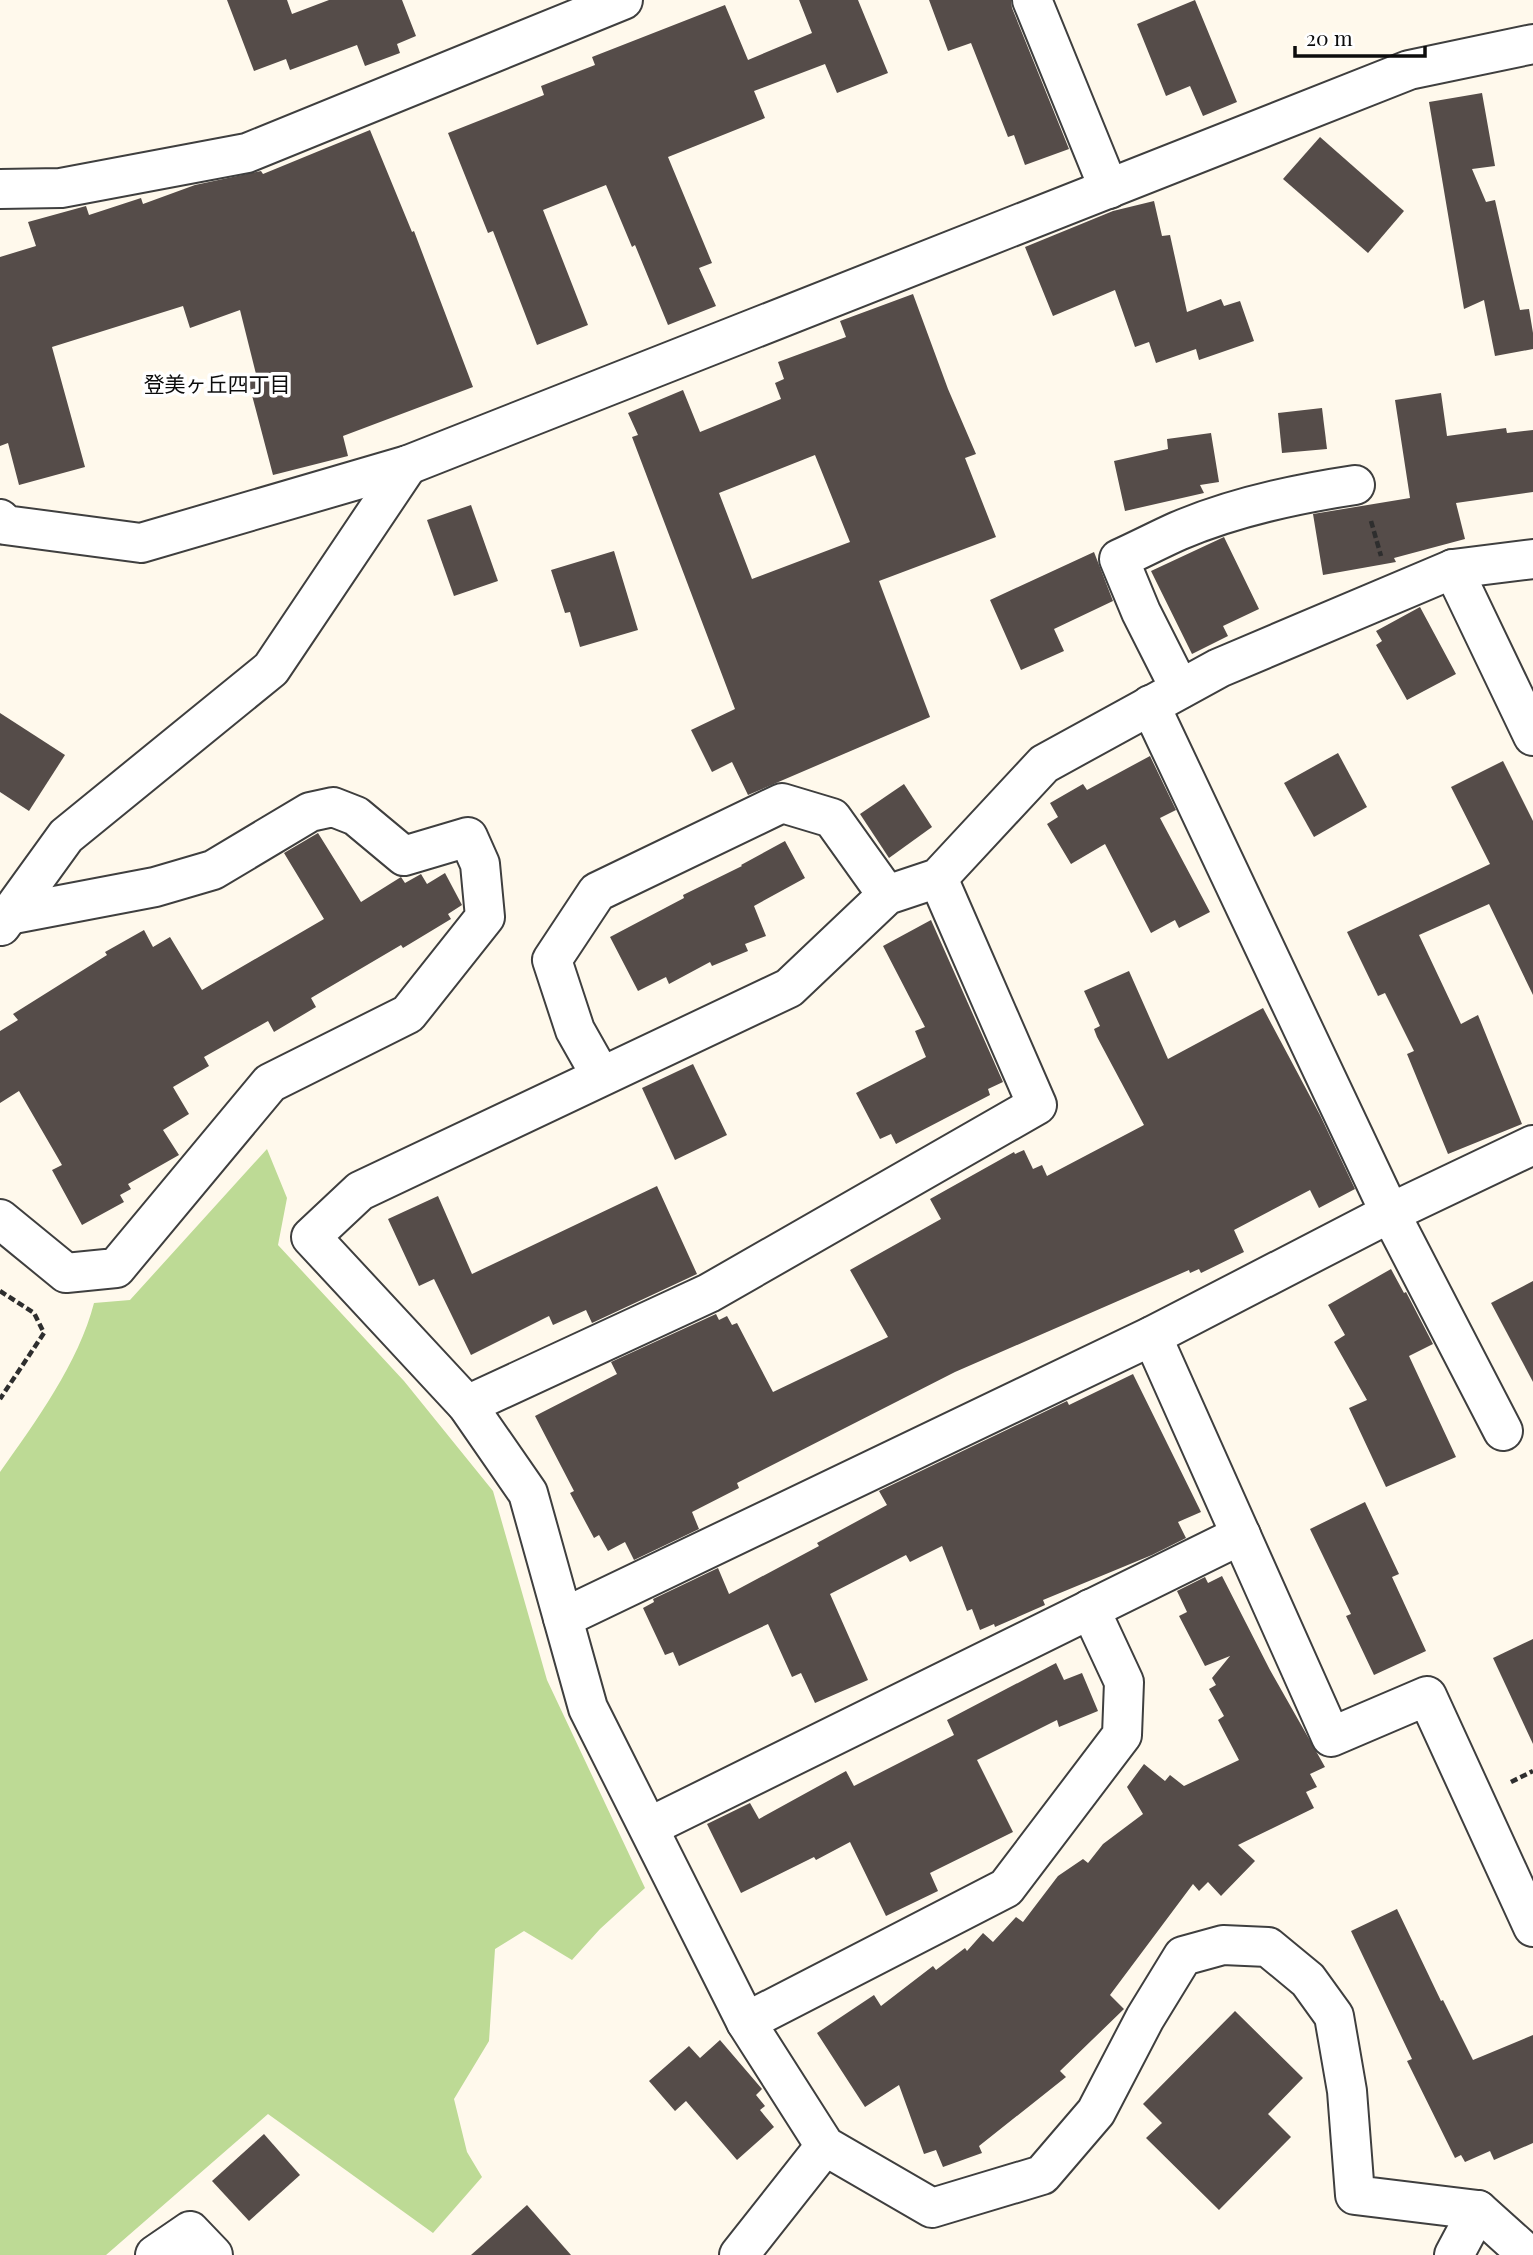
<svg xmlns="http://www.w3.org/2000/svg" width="1533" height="2255" viewBox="0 0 1533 2255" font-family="'Playfair Display','Noto Sans JP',serif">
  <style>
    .forest { fill: #bdda95 }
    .building { fill: #554c49; fill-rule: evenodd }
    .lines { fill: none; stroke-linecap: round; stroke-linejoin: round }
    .minor-casing { stroke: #3f3f3f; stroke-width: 42 }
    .path { stroke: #2e2e2e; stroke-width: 4.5; stroke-dasharray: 7 3.5; stroke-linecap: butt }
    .minor { stroke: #fff; stroke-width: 38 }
    .labels { text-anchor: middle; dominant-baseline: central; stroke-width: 7; stroke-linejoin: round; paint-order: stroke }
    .neighbourhood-label { font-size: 21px; fill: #0c0c0c; stroke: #fff }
  </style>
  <rect width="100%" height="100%" fill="#fff9ec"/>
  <path class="forest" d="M267 1149 287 1198 278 1245 404 1381 493 1491 547 1680 645 1888 600 1929 572 1960 524 1931 495 1949 489 2041 454 2099 467 2152 482 2177 433 2233 268 2114 106 2255H0V1472C35 1423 79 1362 94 1303L130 1300Z"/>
  <g class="building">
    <path d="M227 0H287L292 14 329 0H402L416 36 397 44 400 53 365 66 357 45 290 70 286 59 254 71Z"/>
    <path d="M799 0H858L888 73 837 93 825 64 754 91 765 118 668 157 712 263 699 268 716 306 668 325 635 245 632 247 606 185 543 210 588 325 537 345 493 231 488 233 448 133 544 95 541 86 595 65 592 57 725 5 748 60 812 33Z"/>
    <path d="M929 0H1011L1012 8 1069 149 1025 165 1014 135 1008 137 971 43 948 51Z"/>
    <path d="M1195 0 1237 102 1203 116 1190 86 1166 96 1137 24Z"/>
    <path d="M1482 93 1495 166 1472 169 1486 202 1495 200 1520 310 1529 309 1533 333V349L1495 356 1484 300 1464 309 1429 102Z"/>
    <path d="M370 130 412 232 414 231 473 387 343 436 348 456 273 475 248 380 257 378 240 310 190 328 183 306 52 347 85 467 19 485 8 443 0 446V257L36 246 28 222 86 206 89 215 141 198 143 204 195 185 261 171 263 174Z"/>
    <path d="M1320 137 1404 211 1368 253 1283 179Z"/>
    <path d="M1154 201 1162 236 1170 235 1187 312 1221 299 1224 306 1240 301 1254 341 1199 360 1196 349 1156 363 1149 342 1135 347 1115 290 1053 316 1025 247 1113 211Z"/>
    <path d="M913 294 948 389 976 454 965 458 996 537 879 581 930 717 748 795 732 762 712 772 691 730 735 709 632 437 638 435 628 413 683 390 700 432 781 399 775 383 784 379 778 362 846 337 840 321ZM815 455 850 542 752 579 719 493Z"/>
    <path d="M1441 393 1447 436 1506 428 1507 433 1533 430V492L1456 503 1465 539 1394 558 1396 562 1323 575 1313 514 1410 498 1395 400Z"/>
    <path d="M1322 408 1327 449 1282 453 1278 413Z"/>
    <path d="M1211 433 1219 482 1200 485 1204 493 1125 511 1114 461 1168 449 1167 439Z"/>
    <path d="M471 505 498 581 454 596 427 520Z"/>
    <path d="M1224 537 1259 609 1223 626 1228 636 1192 654 1151 571Z"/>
    <path d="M614 551 638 630 580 647 570 612 565 613 551 570Z"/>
    <path d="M1094 552 1113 601 1054 629 1064 651 1021 670 990 600Z"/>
    <path d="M1420 607 1456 674 1407 700 1376 645 1382 641 1376 631Z"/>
    <path d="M0 713 65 755 29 811 0 792Z"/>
    <path d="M1338 753 1367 807 1314 837 1284 783Z"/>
    <path d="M1150 756 1176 810 1160 818 1210 912 1179 928 1175 920 1151 933 1105 844 1071 864 1047 824 1058 817 1050 803 1083 784 1087 790Z"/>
    <path d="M1503 761 1533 821V995L1489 904 1419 935 1461 1024 1478 1015 1522 1124 1448 1154 1407 1054 1414 1051 1385 993 1378 996 1347 932 1490 864 1451 787Z"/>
    <path d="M904 784 932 827 889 858 860 814Z"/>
    <path d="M318 833 361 902 401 877 405 883 421 874 427 884 445 873 462 905 448 914 451 919 403 948 401 945 311 998 316 1007 274 1032 268 1021 204 1057 209 1066 173 1087 189 1114 163 1130 179 1155 128 1184 131 1189 120 1195 124 1202 82 1225 52 1170 62 1165 19 1091 0 1103V1031L18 1020 13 1014 107 955 105 952 144 930 153 947 170 937 202 990 324 919 284 853Z"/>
    <path d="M785 841 805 878 754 906 766 936 745 944 748 951 712 966 710 962 669 984 666 977 638 991 610 937 684 898 683 895 742 866 741 865Z"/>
    <path d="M931 920 1003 1082 988 1089 990 1095 896 1144 891 1134 880 1139 856 1093 926 1057 915 1031 925 1027 883 946Z"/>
    <path d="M1129 971 1168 1059 1263 1008 1320 1115 1355 1189 1319 1208 1310 1190 1234 1230 1244 1252 1201 1273 1199 1269 1190 1273 1189 1270 955 1372 737 1483 739 1488 692 1512 699 1529 634 1560 625 1542 608 1551 599 1535 594 1538 570 1493 574 1491 535 1416 617 1374 611 1362 716 1314 719 1320 727 1316 732 1325 737 1323 773 1392 888 1337 850 1270 941 1219 930 1199 1014 1152 1015 1154 1024 1150 1033 1169 1042 1165 1047 1176 1144 1125 1097 1037 1094 1029 1100 1026 1084 991Z"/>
    <path d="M693 1064 727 1135 675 1160 642 1088Z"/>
    <path d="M657 1186 697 1274 592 1323 586 1310 553 1325 549 1316 471 1355 434 1279 419 1286 388 1219 438 1196 472 1274Z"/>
    <path d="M1391 1269 1404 1293 1406 1292 1433 1344 1409 1356 1456 1457 1386 1487 1349 1408 1367 1400 1334 1342 1345 1335 1328 1305Z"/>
    <path d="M1533 1281V1382L1491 1303Z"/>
    <path d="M1133 1374 1201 1512 1178 1522 1186 1538 1152 1555 1043 1600 1045 1605 995 1627 994 1624 980 1630 972 1609 967 1611 942 1546 910 1562 906 1555 830 1594 868 1680 815 1703 801 1673 792 1677 768 1624 679 1666 673 1652 665 1655 643 1608 654 1602 653 1599 718 1568 729 1594 819 1546 817 1543 887 1505 879 1491 1067 1401 1069 1405Z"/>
    <path d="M1365 1502 1399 1574 1392 1577 1426 1651 1374 1675 1346 1616 1351 1614 1310 1529Z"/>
    <path d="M1222 1576 1270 1670 1325 1767 1310 1774 1317 1787 1306 1792 1314 1808 1238 1845 1255 1861 1221 1896 1208 1882 1199 1891 1193 1884 1110 1995 1124 2009 1060 2071 1066 2077 979 2146 982 2153 943 2167 936 2150 924 2154 899 2085 865 2107 817 2033 874 1995 881 2006 933 1966 936 1970 965 1948 967 1951 983 1933 993 1942 1016 1917 1023 1922 1058 1876 1083 1859 1088 1863 1103 1844 1143 1814 1127 1787 1144 1764 1165 1781 1170 1775 1184 1786 1239 1760 1218 1720 1224 1716 1209 1689 1216 1685 1212 1678 1230 1656 1205 1666 1179 1616 1187 1612 1177 1591 1205 1577 1208 1583Z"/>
    <path d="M1533 1639V1744L1493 1658Z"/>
    <path d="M1056 1663 1064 1680 1082 1673 1098 1711 1059 1727 1057 1720 977 1760 1013 1832 930 1873 938 1891 886 1916 850 1842 816 1860 814 1857 741 1893 707 1824 750 1803 759 1819 846 1771 854 1786 954 1735 947 1720Z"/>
    <path d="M1397 1909 1441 2001 1443 2000 1473 2060 1533 2035V2143L1494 2160 1490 2151 1465 2162 1461 2155 1455 2158 1407 2061 1412 2059 1351 1931Z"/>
    <path d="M1235 2011 1303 2078 1268 2114 1291 2137 1219 2210 1146 2138 1162 2123 1143 2104Z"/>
    <path d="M720 2040 762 2089 756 2095 765 2106 760 2110 774 2127 737 2160 686 2101 675 2111 649 2081 689 2046 700 2058Z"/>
    <path d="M264 2134 300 2175 249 2221 212 2181Z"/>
    <path d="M527 2205 571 2255H471Z"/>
  </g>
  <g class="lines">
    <g class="minor-casing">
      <g id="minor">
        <path d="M1032 0 1109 189"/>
        <path d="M0 189 61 188 247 153 623 0"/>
        <path d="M0 519 5 525 141 543 408 465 1409 70 1533 44"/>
        <path d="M1453 569 1533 736"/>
        <path d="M1180 689 1141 612 1119 559C1139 550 1158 540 1178 531 1234 507 1295 494 1355 485"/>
        <path d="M1150 705 1390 1213 1503 1431"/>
        <path d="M1 926 66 836 271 669 408 465"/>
        <path d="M601 1076 575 1030 552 960 597 892 782 803 832 818 887 895"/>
        <path d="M0 1219 66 1273 116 1268 270 1083 408 1014 485 917 480 864 468 837 404 856 356 816 333 807 310 812 213 870 155 887 8 915"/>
        <path d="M1152 1336 1331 1737 1427 1696 1533 1927"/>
        <path d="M467 1405 709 1293 1037 1105 938 878"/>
        <path d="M563 1618 1152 1336 1390 1213 1533 1145"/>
        <path d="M649 1827 1241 1535"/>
        <path d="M746 2022 1006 1888 1122 1735 1124 1682 1090 1609"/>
        <path d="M155 2255 190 2231 213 2255"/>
        <path d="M739 2255 825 2146"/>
        <path d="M1454 2255 1478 2210"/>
        <path d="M1528 2255 1478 2210 1355 2195 1347 2091 1334 2016 1308 1980 1268 1947 1223 1945 1183 1956 1145 2018 1096 2112 1042 2175 932 2208 825 2146 746 2022 588 1708 528 1493 467 1405 311 1237 360 1191 789 988 887 895 938 878 1044 764 1219 668 1453 569 1533 559"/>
      </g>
    </g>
    <g class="path">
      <path d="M1371 521 1381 556"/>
      <path d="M0 1291 34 1313 44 1333 0 1399"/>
      <path d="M1511 1782 1533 1771"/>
    </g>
    <use href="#minor" class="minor"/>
  </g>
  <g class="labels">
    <g class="neighbourhood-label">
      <text x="217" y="383">登美ヶ丘四丁目</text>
    </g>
  </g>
  <path d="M1295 46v10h130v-10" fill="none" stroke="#0c0c0c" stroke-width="3.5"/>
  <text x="1306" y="46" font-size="21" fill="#0c0c0c" stroke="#ffffff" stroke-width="5" paint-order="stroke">20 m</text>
</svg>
